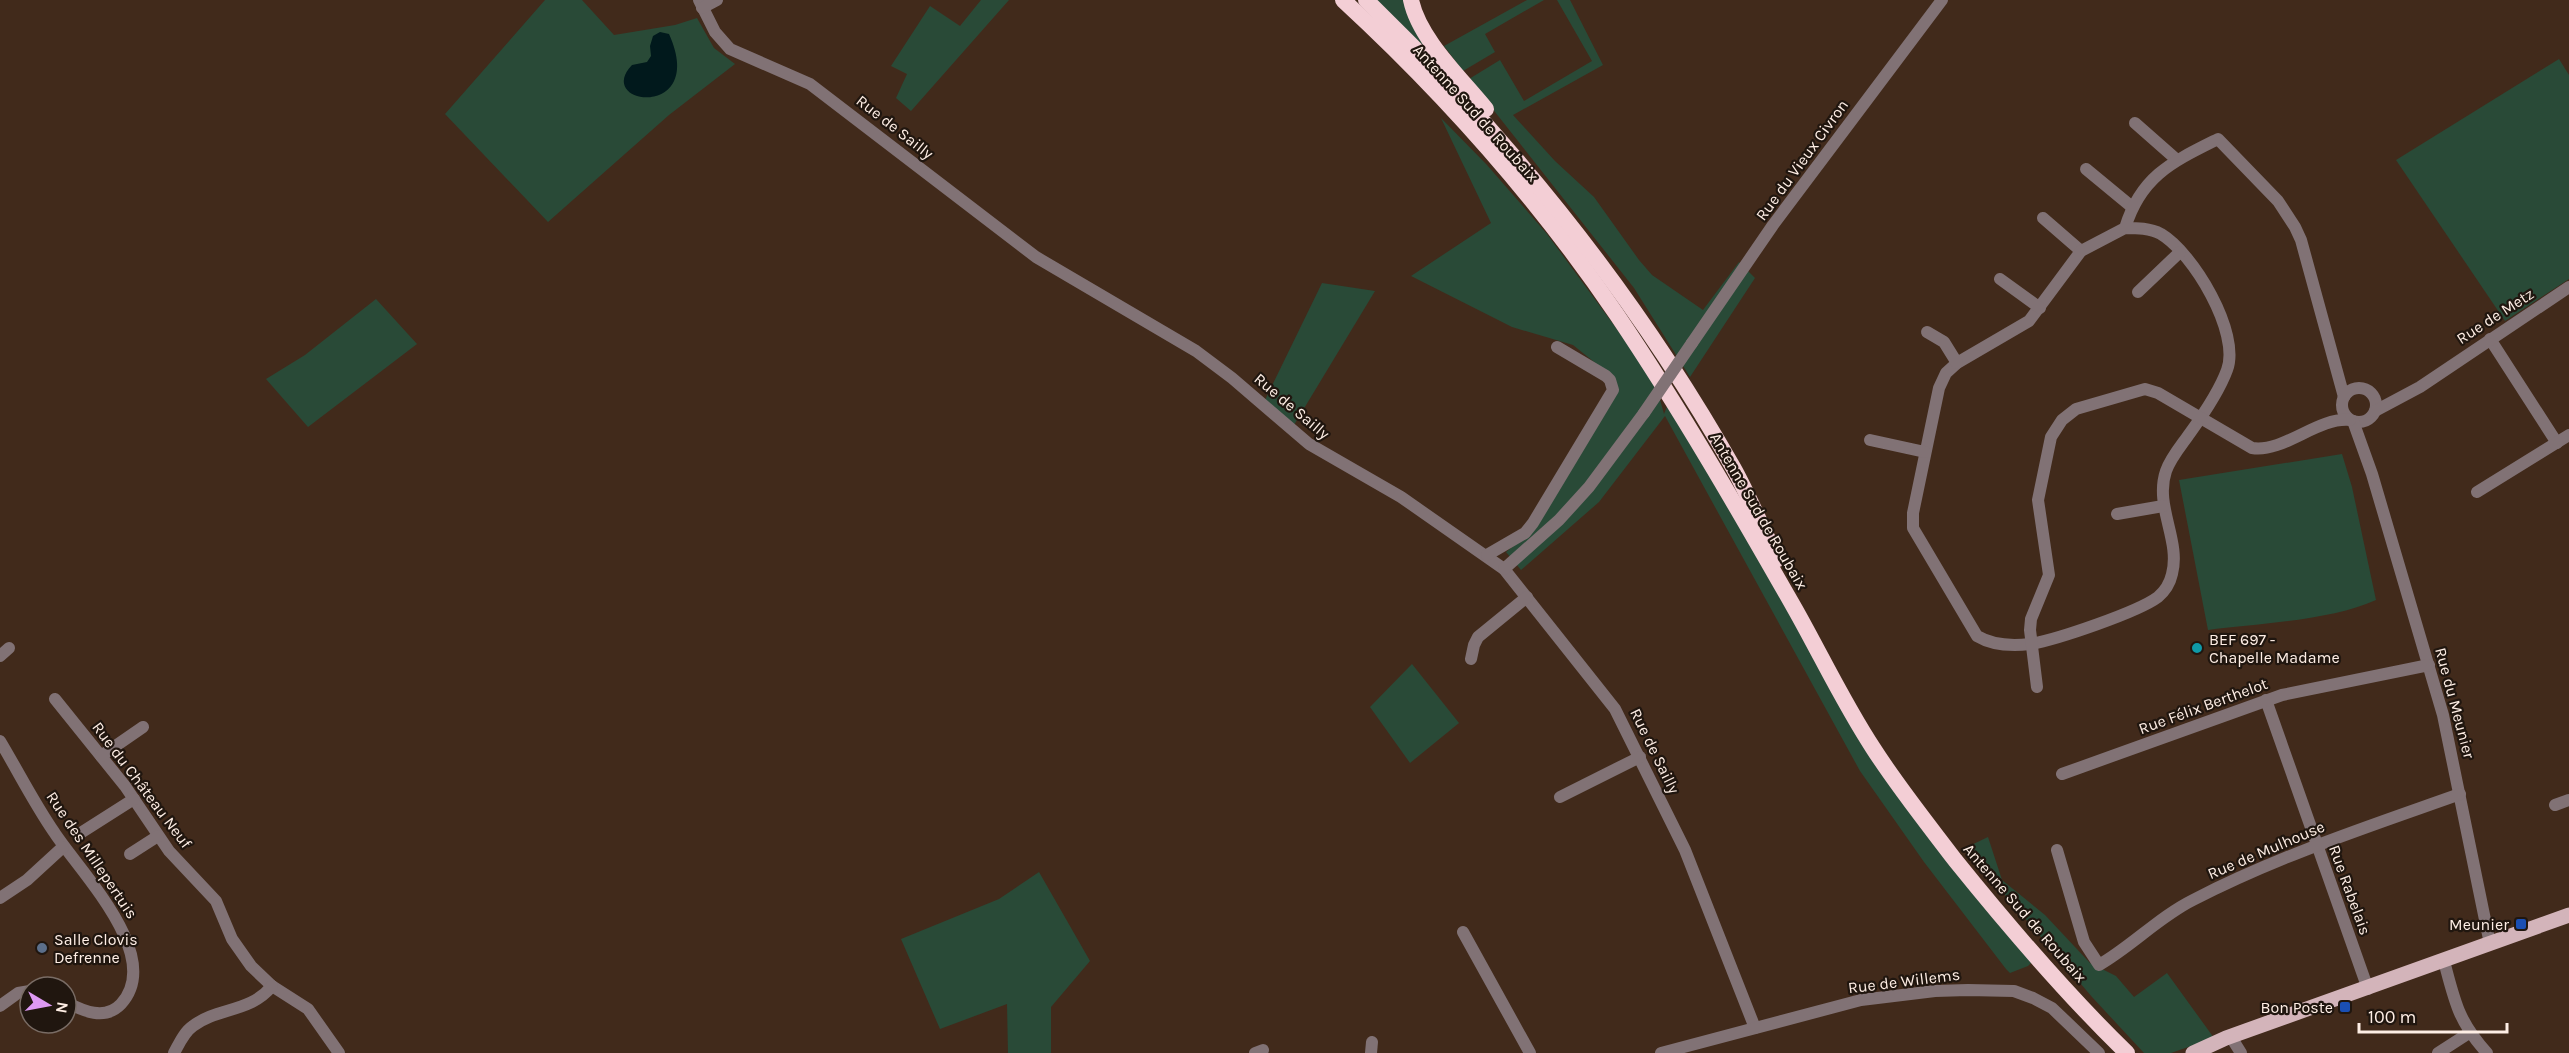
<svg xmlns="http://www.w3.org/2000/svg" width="2569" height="1053" viewBox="0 0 2569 1053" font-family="Karla,sans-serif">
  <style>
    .green { fill: #294a37 }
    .water { fill: #01191c }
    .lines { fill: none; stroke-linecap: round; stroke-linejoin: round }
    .minor { stroke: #817275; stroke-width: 12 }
    .major { stroke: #d3b4ba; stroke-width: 15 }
    .highway { stroke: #f3ced5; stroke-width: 16 }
    .minor-bridge { stroke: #817275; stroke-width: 12 }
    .culture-dot { fill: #0f9aa8; stroke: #20160f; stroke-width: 2 }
    .transit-dot { fill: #1a4fb4; stroke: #20160f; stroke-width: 2 }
    .service-dot { fill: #5c6f8a; stroke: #20160f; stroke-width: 2 }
    .labels { text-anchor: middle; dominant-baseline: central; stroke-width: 4.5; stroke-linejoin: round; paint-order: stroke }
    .street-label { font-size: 16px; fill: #feeee5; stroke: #20160f }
    .poi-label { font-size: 16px; fill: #feeee5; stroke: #20160f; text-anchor: start }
  </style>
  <rect width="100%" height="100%" fill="#412a1b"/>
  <g class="green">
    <path d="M545 0H582L614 35 675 25 697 18 714 48 735 64 669 115 548 222 445 114Z"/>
    <path d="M981 0H1009L911 111 896 98 907 74 891 66 930 6 960 26Z"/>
    <path d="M1372 0H1406L1430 55Z"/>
    <path d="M1527 0H1544L1485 34 1495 52 1463 71 1444 46Z"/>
    <path d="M1557 0H1570L1603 65 1513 115 1555 161 1594 197 1639 260 1652 275 1703 310 1739 262 1755 278 1690 377 1634 288 1469 79 1500 60 1524 101 1592 61Z"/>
    <path d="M2559 59 2569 75V279L2505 321 2396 160Z"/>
    <path d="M1441 118 1487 165 1547 234 1655 381 1664 414 1668 404 1801 633 2032 962 2028 966 2010 973 2006 969 1924 862 1860 771 1665 416 1599 502 1521 570 1506 552 1534 530 1614 378 1573 345 1512 327 1411 276 1491 223Z"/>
    <path d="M1322 283 1375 291 1294 425 1265 400Z"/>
    <path d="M376 299 417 344 308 427 266 379 305 355Z"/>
    <path d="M2342 454 2352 487 2376 600C2333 620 2257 624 2208 630L2179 480Z"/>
    <path d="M1412 664 1459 723 1410 763 1370 707Z"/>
    <path d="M1988 837 2002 880 2045 915 2090 963 2116 976 2134 997 2167 973 2214 1038 2171 1053H2144L2092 997 1965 848Z"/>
    <path d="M1039 872 1090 961 1051 1007V1053H1008L1007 1004 940 1029 901 939 999 899Z"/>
  </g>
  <path class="water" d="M660 32 669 34C708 120 593 106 632 65L647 62 651 56 650 46 653 36Z"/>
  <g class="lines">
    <g class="minor">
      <path d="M699 0 715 32 730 49 810 84 1036 257 1196 351 1232 378 1309 444 1401 497 1504 569 1615 709 1685 850 1755 1028"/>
      <path d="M702 8 717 0"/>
      <path d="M2135 123 2177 160"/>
      <path d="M2086 169 2132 207"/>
      <path d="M2043 218 2081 251"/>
      <path d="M2125 228C2137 228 2150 228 2161 234 2193 253 2241 333 2227 370 2219 392 2203 415 2190 433 2181 446 2171 457 2166 471 2154 506 2181 540 2172 574 2170 583 2165 591 2158 597 2138 612 2056 640 2030 644 2013 646 1992 645 1977 636L1913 528V513L1939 388 1946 373 1957 363 2029 321 2081 251 2125 228C2141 176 2172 162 2218 139L2278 201 2295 227 2301 240 2344 397"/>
      <path d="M2000 279 2040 308"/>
      <path d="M2138 292 2180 252"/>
      <path d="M1927 332 1944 342 1957 363"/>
      <path d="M2490 339 2557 443"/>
      <path d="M1692 343 1773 225 1942 0"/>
      <circle cx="2359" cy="405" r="17"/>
      <path d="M2375 411 2420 387 2569 287"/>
      <path d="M2353 421 2372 474 2443 715 2490 944"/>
      <path d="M1870 440 1925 452"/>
      <path d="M2477 492 2569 435"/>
      <path d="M2117 514 2163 506"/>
      <path d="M1487 555 1525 533 1533 523 1613 390 1610 380 1606 376 1557 347"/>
      <path d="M1504 569 1559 520 1589 487 1644 413"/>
      <path d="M0 656 9 648"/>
      <path d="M1471 659 1474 645 1478 637 1527 597"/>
      <path d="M2037 687 2030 630 2031 619 2049 575 2038 500 2051 437 2062 420 2076 409 2145 389 2158 393 2252 448C2284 453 2317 417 2350 420"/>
      <path d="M55 699 125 786 169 851 216 901 232 939 251 966 272 986 308 1009 339 1053"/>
      <path d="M2266 700 2368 989"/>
      <path d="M0 741C18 771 34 803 54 832 79 871 165 956 121 1004 105 1021 83 1011 66 1002"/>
      <path d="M101 756 143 727"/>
      <path d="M2062 774 2282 695 2429 665"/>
      <path d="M1560 797 1640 757"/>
      <path d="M2555 805 2569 800"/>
      <path d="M79 834 134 799"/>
      <path d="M2057 850 2084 942 2099 965C2132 946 2159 917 2193 900 2278 856 2370 826 2460 794"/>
      <path d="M130 854 158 836"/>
      <path d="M0 898 27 880 63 847"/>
      <path d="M1463 932 1530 1053"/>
      <path d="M2444 961C2455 1002 2458 1021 2487 1053"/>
      <path d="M0 1006 18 993 30 991"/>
      <path d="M2231 1037 2241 1053"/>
      <path d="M174 1053C179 1044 184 1032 193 1026 218 1007 250 1013 272 986"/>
      <path d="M1255 1053 1263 1050"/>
      <path d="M1371 1053 1372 1042"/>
      <path d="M1661 1053 1861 1000 1935 991 1968 990 2014 991 2033 998 2052 1008 2099 1053"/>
      <path d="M2438 1053 2469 1033"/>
    </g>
    <path class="major" d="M2193 1053 2226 1038 2569 915"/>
    <g class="highway">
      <path d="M1343 0C1445 94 1539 200 1617 315 1681 410 1738 509 1795 609 1821 655 1844 704 1873 748 1898 787 1927 823 1955 860 2009 927 2065 993 2127 1053"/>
      <path d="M1366 0C1509 138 1636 296 1734 469 1750 498 1762 529 1778 559"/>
      <path d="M1411 0C1419 39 1461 78 1486 109"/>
    </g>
    <path class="minor-bridge" d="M1644 413 1692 343"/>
  </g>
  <circle class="culture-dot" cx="2197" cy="648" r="6"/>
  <g class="transit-dot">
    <rect x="2515" y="918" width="12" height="12" rx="3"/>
    <rect x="2339" y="1001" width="12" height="12" rx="3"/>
  </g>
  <circle class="service-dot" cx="42" cy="948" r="6"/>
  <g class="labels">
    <g class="street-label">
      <text transform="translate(1476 113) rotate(48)">Antenne Sud de Roubaix</text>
      <text transform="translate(895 127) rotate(38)">Rue de Sailly</text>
      <text transform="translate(1802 160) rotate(-54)">Rue du Vieux Civron</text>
      <text transform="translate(2495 316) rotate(-33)">Rue de Metz</text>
      <text transform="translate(1292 406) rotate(40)">Rue de Sailly</text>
      <text transform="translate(1759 511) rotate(60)">Antenne Sud de Roubaix</text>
      <text transform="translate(2455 703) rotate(75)">Rue du Meunier</text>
      <text transform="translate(2203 706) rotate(-20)">Rue Félix Berthelot</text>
      <text transform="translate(1655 751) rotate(64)">Rue de Sailly</text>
      <text transform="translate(142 785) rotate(53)">Rue du Château Neuf</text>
      <text transform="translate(2266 850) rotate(-23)">Rue de Mulhouse</text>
      <text transform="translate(92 855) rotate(56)">Rue des Millepertuis</text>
      <text transform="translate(2350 890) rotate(70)">Rue Rabelais</text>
      <text transform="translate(2025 913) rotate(49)">Antenne Sud de Roubaix</text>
      <text transform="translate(1904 981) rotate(-7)">Rue de Willems</text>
    </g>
    <g class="poi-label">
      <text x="2209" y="639">BEF 697 -<tspan x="2209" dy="18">Chapelle Madame</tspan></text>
      <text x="2509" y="924" text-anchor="end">Meunier</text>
      <text x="54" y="939">Salle Clovis<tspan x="54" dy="18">Defrenne</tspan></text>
      <text x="2333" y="1007" text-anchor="end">Bon Poste</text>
    </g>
  </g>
  <g transform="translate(48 1005) rotate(100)"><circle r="28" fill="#20160f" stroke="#796c65" stroke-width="1.5"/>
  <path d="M0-4.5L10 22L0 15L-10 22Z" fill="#dd99f3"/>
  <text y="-9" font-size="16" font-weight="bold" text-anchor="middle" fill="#feeee5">N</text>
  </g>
  <path d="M2359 1023v9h148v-9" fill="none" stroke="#feeee5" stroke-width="3"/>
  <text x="2368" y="1023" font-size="18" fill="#feeee5" stroke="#20160f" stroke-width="4.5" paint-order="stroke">100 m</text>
</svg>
